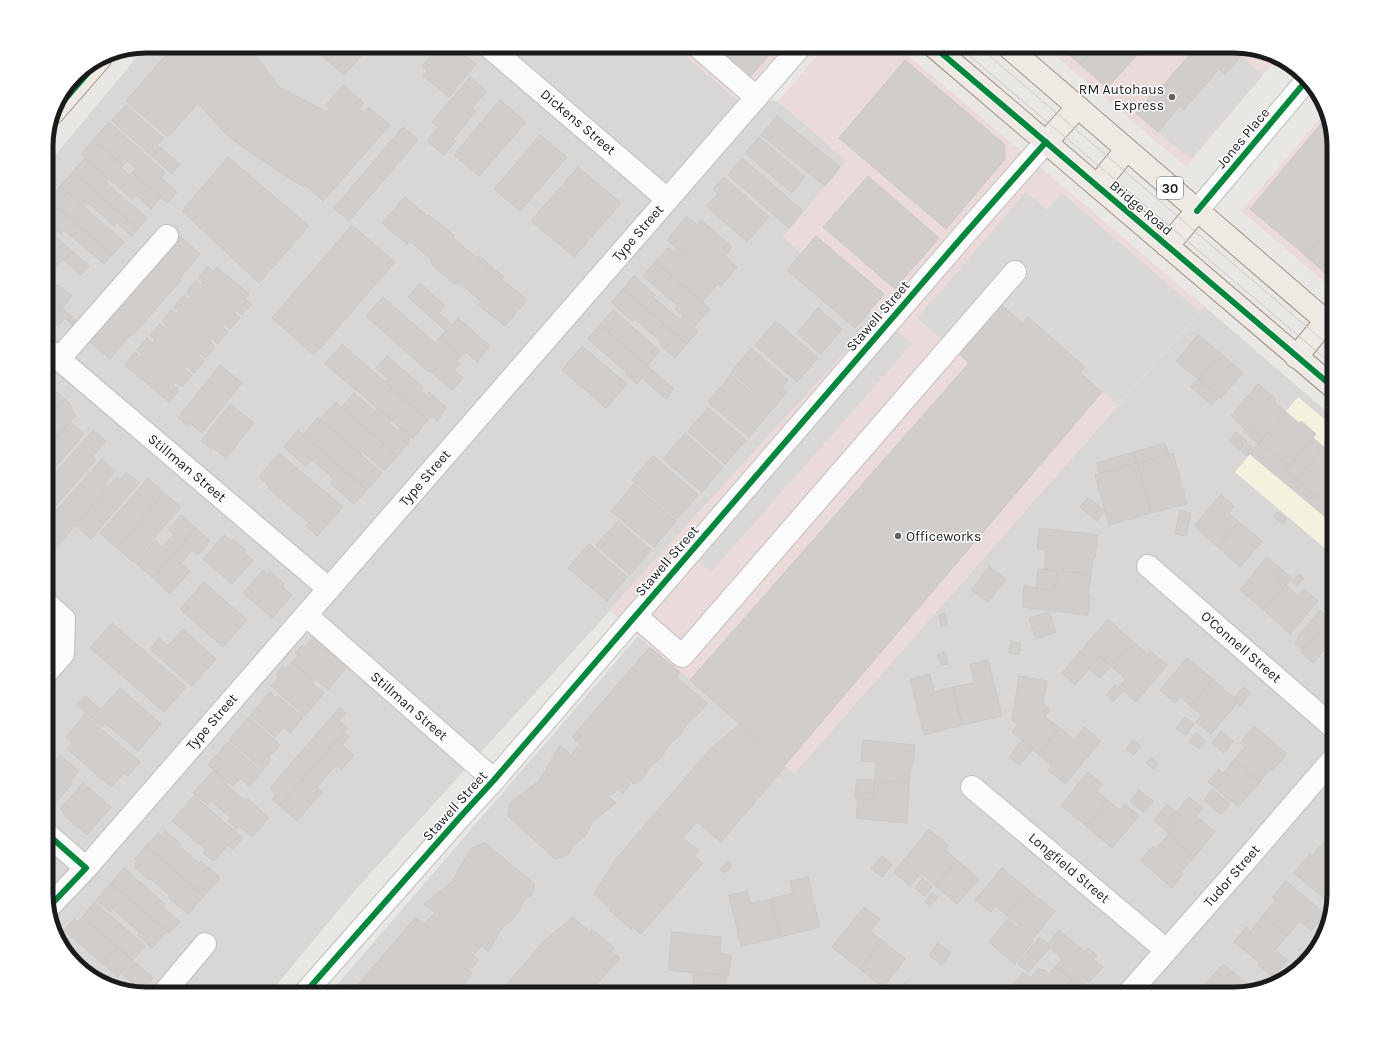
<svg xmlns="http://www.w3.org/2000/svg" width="1380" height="1040" viewBox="0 0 1380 1040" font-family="Karla,sans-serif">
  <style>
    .residential { fill: #d8d7d5 }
    .commercial { fill: #ebdada }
    .education { fill: #f4f1de }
    .parking { fill: #d9d8d7 }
    .building { fill: #d0cdcb; stroke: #ccc8c5 }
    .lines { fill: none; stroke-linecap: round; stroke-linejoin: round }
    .minor-casing { stroke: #c0bfbe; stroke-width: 24 }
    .major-casing { stroke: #9e9182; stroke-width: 24 }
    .minor { stroke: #fcfbfb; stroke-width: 22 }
    .major { stroke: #efe9e3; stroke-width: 22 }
    .tram { stroke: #c9c8c8; stroke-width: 1 }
    .cycleway-casing { stroke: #fff; stroke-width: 8 }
    .cycleway { stroke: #00873e; stroke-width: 6 }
    .poi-dot { fill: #636261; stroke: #fff; stroke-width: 1.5 }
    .labels { text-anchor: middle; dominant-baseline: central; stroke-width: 3; stroke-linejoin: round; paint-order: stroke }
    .shield { fill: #fff; stroke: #5f5f5f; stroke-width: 1 }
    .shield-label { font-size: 13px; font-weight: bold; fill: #1b1b1b }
    .poi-label { font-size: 14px; fill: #1b1b1b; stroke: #fff; text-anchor: end }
    .street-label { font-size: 14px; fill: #1b1b1b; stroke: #fff }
    .rim { fill: none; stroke: #1b1b1b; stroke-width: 5 }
  </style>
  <rect width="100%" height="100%" fill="#e9e7e4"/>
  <g class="residential">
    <path d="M146 46H675L738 101H778L847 161 783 237 877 318 358 887 269 994H146L114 989 85 973 56 938 46 900V166Z"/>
    <path d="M1205 307 1334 418V894L1329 926 1313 955 1278 984 1234 994H329L638 636 690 680 794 773Z"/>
  </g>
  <g class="commercial">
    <path d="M675 46H784L738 101Z"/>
    <path d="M825 46H897L1205 307 794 774 690 680 609 610 876 318 783 237 846 161 778 101Z"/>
    <path d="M1044 46H1234L1266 51 1278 59 1263 75 1186 167Z"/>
    <path d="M1326 112 1334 146V290L1241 211Z"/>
  </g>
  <path class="education" d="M1298 397 1334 427V556L1235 472Z"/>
  <g class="parking">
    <path d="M1241 56 1263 75 1191 159 1158 132 1180 106 1185 110 1219 69 1225 75Z"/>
    <path d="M1026 192 1047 210 1062 193 1200 312 1118 405 1080 373 1085 367 1028 318 1023 324 1002 305 959 354 917 318Z"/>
    <path d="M888 324 912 344 711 572 690 554Z"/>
  </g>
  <g class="building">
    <path d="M174 46H249L279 87 327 112 330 108 326 105 343 85 364 103 359 109 364 113 369 107 390 125 323 201 309 188 298 184 241 146 225 133 198 103 168 137 126 101Z"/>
    <path d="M332 46H370L344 75 322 56Z"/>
    <path d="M439 46H453L476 64 449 97 423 76 427 71 422 66Z"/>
    <path d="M714 46H734L725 56Z"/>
    <path d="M734 46H761L770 54 750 77 725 56Z"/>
    <path d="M761 46H777L770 54Z"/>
    <path d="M1059 46H1095L1080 64Z"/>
    <path d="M1095 46H1145L1107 88 1080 64Z"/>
    <path d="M1197 46H1229L1241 56 1225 75 1219 69 1184 110 1180 106 1158 132 1136 113 1159 86 1161 88Z"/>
    <path d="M905 60 1004 144 1005 159 946 229 839 138Z"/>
    <path d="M470 77 486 91 472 108 476 111 453 139 456 141 444 155 427 141 438 127 432 122Z"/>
    <path d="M500 100 526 122 479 176 454 155Z"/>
    <path d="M126 105 163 138 157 145 180 164 172 174 111 120Z"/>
    <path d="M777 116 840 167 825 186 761 135Z"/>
    <path d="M1325 119 1328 122 1334 146V222L1306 256 1250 209Z"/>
    <path d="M109 122 165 172 161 178 177 192 167 203 132 173 136 168 127 161 123 165 93 140Z"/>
    <path d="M403 127 418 140 349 221 334 208Z"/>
    <path d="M540 135 567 157 520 211 494 189Z"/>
    <path d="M759 137 805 177 792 193 745 153Z"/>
    <path d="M93 140 123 165 121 167 130 176 132 173 161 197 151 209 136 195 132 199 81 154Z"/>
    <path d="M228 157 309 226 259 283 182 211Z"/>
    <path d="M85 158 109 179 105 182 147 218 138 229 73 172Z"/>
    <path d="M742 158 803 211 789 228 728 175Z"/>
    <path d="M578 167 621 203 574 257 531 221Z"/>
    <path d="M73 172 138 229 132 236 117 223 114 226 88 203 84 207 60 186Z"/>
    <path d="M868 176 939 238 895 289 823 227Z"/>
    <path d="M724 177 769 217 747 242 706 206 718 194 713 189Z"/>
    <path d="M60 186 124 242 112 255 49 200Z"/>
    <path d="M405 197 427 216 429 215 455 236 453 238 527 300 505 326 478 305 481 301 458 282 456 285 430 263 432 260 409 241 407 244 382 223Z"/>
    <path d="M49 200 112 255 104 264 64 230 61 233 46 221V202Z"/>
    <path d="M687 216 697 225 701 220 732 247 725 256 737 267 721 286 667 240Z"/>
    <path d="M46 221 59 232 55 236 89 266 81 275 46 245Z"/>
    <path d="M1334 222V281L1306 256Z"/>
    <path d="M352 225 395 262 314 355 272 318Z"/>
    <path d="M176 233 200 254 179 279 181 280 133 335 131 334 110 359 85 338Z"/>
    <path d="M816 236 884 294 855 328 787 270Z"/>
    <path d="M46 245 63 259 54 269 46 263Z"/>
    <path d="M668 248 674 252 676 249 717 285 702 302 655 262Z"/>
    <path d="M479 256 504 277 502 279 477 258Z"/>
    <path d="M655 262 710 309 695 326 675 309 678 306 643 276Z"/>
    <path d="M208 266 213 271 217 267 249 294 245 299 252 304 242 315 236 310 234 313 240 318 230 329 224 324 222 327 228 332 218 344 212 339 209 341 215 347 206 358 199 353 198 355 204 361 194 373 188 367 185 370 192 375 182 387 175 382 173 385 179 390 169 402 125 365 135 352 140 357 143 354 137 350 147 338 152 343 155 340 150 335 160 324 165 328 167 326 162 321 171 310 177 314 179 311 174 307 184 295 189 300 191 297 186 292 196 281 201 285 203 283 198 278Z"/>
    <path d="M46 270 51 274 48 278 57 286 59 285 72 296 62 308 46 294Z"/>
    <path d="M634 276 655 295 653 297 680 320 682 317 698 331 687 344 623 289Z"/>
    <path d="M420 283 445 306 439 313 452 325 458 318 490 346 477 362 466 352 461 356 440 337 446 331 408 297Z"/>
    <path d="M623 289 687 344 675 358 659 344 661 342 634 318 632 321 611 302Z"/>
    <path d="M46 294 76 320 72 325 65 318 58 326 46 316Z"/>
    <path d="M383 297 435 343 440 337 461 356 457 361 460 364 454 370 463 378 452 390 430 371 429 372 366 316Z"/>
    <path d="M1002 305 1023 324 1028 317 1085 367 1080 373 1102 392 785 765 690 680 969 363 959 354Z"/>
    <path d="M818 308 842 329 821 354 797 333Z"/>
    <path d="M613 310 660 351 647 366 600 325Z"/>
    <path d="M776 321 818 358 797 382 755 345Z"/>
    <path d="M600 325 674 389 666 399 642 378 637 384 626 374 627 373 588 339Z"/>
    <path d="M1198 335 1220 353 1198 379 1176 361Z"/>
    <path d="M342 344 428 420 413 438 325 364Z"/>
    <path d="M582 346 627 384 606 408 562 370Z"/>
    <path d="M751 348 788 380 782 387 787 392 773 409 731 372Z"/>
    <path d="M1220 353 1243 373 1221 398 1198 379Z"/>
    <path d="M387 356 423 387 420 390 426 395 429 392 446 407 438 421 432 416 428 420 386 383 389 379 376 368Z"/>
    <path d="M220 365 242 383 202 433 190 423 188 426 178 418Z"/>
    <path d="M731 375 772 410 749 437 708 402Z"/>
    <path d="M1198 379 1219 396 1212 405 1191 387Z"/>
    <path d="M1258 384 1276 399 1274 402 1286 412 1264 437 1249 425 1245 429 1231 416Z"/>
    <path d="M48 390 54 395 57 392 65 399 46 421V392Z"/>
    <path d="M354 393 375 411 378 408 392 420 389 423 397 431 401 428 411 436 408 440 410 442 397 456 342 407Z"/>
    <path d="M65 399 72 406 70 409 76 415 46 449V421Z"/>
    <path d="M336 402 397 456 384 471 362 451 360 454 320 419Z"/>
    <path d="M230 404 254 423 226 458 214 448 212 450 201 441Z"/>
    <path d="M708 408 746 440 725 464 688 431Z"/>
    <path d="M1286 412 1299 423 1301 421 1316 434 1289 466 1260 442Z"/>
    <path d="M318 417 382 473 367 490 303 435Z"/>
    <path d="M70 422 84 434 53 470 56 473 46 484V449Z"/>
    <path d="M1249 425 1264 437 1258 444 1243 431Z"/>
    <path d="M93 430 106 441 92 457 96 460 52 510 46 505V484Z"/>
    <path d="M298 430 367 490 354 504 330 483 334 479 312 460 306 467 284 447Z"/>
    <path d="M1236 432 1247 441 1240 450 1229 441Z"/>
    <path d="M685 433 723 467 702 492 663 459Z"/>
    <path d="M1313 438 1324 447 1296 479 1285 471Z"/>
    <path d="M1260 442 1289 466 1285 471 1334 511V524L1250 454Z"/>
    <path d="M1165 443 1169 454 1137 463 1134 452Z"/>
    <path d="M1247 444 1253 448 1248 456 1242 452Z"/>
    <path d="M1326 445 1334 452V511L1296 479Z"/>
    <path d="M1134 452 1137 463 1099 473 1097 463Z"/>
    <path d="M279 453 343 507 317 536 306 526 309 523 268 488 269 486 259 477Z"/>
    <path d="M1173 453 1187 504 1151 513 1137 463Z"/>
    <path d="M653 456 698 495 677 519 632 480Z"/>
    <path d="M102 459 115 471 104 484 108 487 55 549 46 541V522Z"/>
    <path d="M1137 463 1151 513 1109 525 1095 475Z"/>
    <path d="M126 472 139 483 91 539 75 525 117 477 120 480Z"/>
    <path d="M148 478 164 493 117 548 100 533Z"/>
    <path d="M634 484 676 521 654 547 611 511Z"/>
    <path d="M164 493 181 507 133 562 117 548Z"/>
    <path d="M1221 494 1234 506 1229 513 1239 522 1218 547 1194 526Z"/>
    <path d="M1088 497 1105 511 1097 521 1080 507Z"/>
    <path d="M1180 510 1191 513 1186 536 1175 534Z"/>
    <path d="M1278 512 1287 519 1283 524 1274 517Z"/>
    <path d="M181 515 196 528 153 578 135 562 155 540 162 547 174 534 168 530Z"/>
    <path d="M618 521 651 550 630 575 596 545Z"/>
    <path d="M1239 522 1262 541 1240 567 1218 547Z"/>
    <path d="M196 528 210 541 198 555 192 550 181 563 190 571 170 594 153 578Z"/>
    <path d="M1039 528 1098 535 1095 558H1093L1091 574 1044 569 1046 550 1037 549Z"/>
    <path d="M224 535 231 541 233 539 246 550 244 552 253 560 232 584 203 559Z"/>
    <path d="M589 544 627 577 607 601 568 568Z"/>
    <path d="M1267 557 1281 569 1275 576 1286 585 1264 610 1240 590Z"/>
    <path d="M989 567 1006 579 988 602 971 590Z"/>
    <path d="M1038 569 1057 571 1055 590 1036 588Z"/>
    <path d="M1281 569 1292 578 1286 585 1275 576Z"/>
    <path d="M263 570 268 574 270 571 284 584 282 586 292 595 272 618 243 593Z"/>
    <path d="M1057 571 1091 574 1088 595H1090L1088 615 1022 607 1024 586 1055 590Z"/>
    <path d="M1299 574 1304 578 1297 586 1292 582Z"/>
    <path d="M204 582 247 620 223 647 180 609Z"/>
    <path d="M1286 585 1298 596 1304 589 1318 601 1290 634 1264 610Z"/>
    <path d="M1320 610 1330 619 1303 650 1295 643 1299 637 1298 636Z"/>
    <path d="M1049 612 1056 632 1036 639 1029 618Z"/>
    <path d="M945 613 947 625 941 626 939 615Z"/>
    <path d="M1108 619 1132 641 1111 666 1100 656 1075 685 1062 673Z"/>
    <path d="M112 623 186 687 164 712 90 648Z"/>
    <path d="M1323 627 1334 637V639L1313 663 1301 652Z"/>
    <path d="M183 629 216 659 192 686 150 649 159 638 168 646Z"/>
    <path d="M313 638 347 667 328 690 316 679 314 681 292 662 298 655 295 653 302 645 304 647Z"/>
    <path d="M1334 639V660L1324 651Z"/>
    <path d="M1011 641 1021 644 1019 655 1009 653Z"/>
    <path d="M1132 641 1148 654 1150 651 1167 665 1136 702 1119 687 1126 679 1111 666Z"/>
    <path d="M650 647 680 672 676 677 707 703 700 712 688 723 680 735 669 745 661 758 650 766 643 778 634 784 631 781 627 783 630 785 623 793 618 789 612 795 610 794 607 796 616 803 593 821 586 835 572 847 567 856 555 859 508 816 510 803 540 780 560 745 571 755 580 744 572 737Z"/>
    <path d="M945 652 948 664 941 665 938 654Z"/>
    <path d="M1100 656 1111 666 1100 678 1089 669Z"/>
    <path d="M1187 658 1213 679 1190 706 1180 697 1175 703 1160 690Z"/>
    <path d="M988 660 1002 716 962 725 953 687 975 683 970 664Z"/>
    <path d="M292 662 314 681 312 683 324 693 305 716 271 686 279 677 276 675 283 666 286 669Z"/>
    <path d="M930 674 934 692 953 687 962 725 924 735 910 679Z"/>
    <path d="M1019 676 1047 681 1043 703 1050 710 1045 717 1060 728 1038 754 1012 732 1018 724 1012 720Z"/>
    <path d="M1213 679 1238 702 1211 734 1196 722 1202 715 1190 706Z"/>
    <path d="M1115 685 1123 691 1113 702 1106 695Z"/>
    <path d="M1243 687 1251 693 1240 706 1236 703 1238 702 1234 698Z"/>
    <path d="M120 688 161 724 138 751 105 723 102 727 77 705 85 696 101 709Z"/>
    <path d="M270 692 276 698 278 696 303 717 290 733 284 727 275 737 250 715Z"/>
    <path d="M340 707 346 713 339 721 347 728 280 806 272 799 276 794 270 788Z"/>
    <path d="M85 715 140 762 128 776 124 773 111 787 67 749 72 742 66 737Z"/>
    <path d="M249 717 280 745 269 757 271 760 263 770 229 740Z"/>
    <path d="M1185 717 1194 724 1186 735 1176 729Z"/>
    <path d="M739 725 785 767 721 842 697 822 683 838 699 851 695 856 703 863 641 934 632 927 631 929 609 910 610 908 594 894 615 860 710 749Z"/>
    <path d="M1254 726 1287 754 1272 771 1270 769 1260 782 1234 760 1245 747 1240 743Z"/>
    <path d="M1084 727 1101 741 1065 784 1048 770 1052 766 1038 754 1060 728 1074 740Z"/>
    <path d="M1221 731 1233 741 1224 753 1212 743Z"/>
    <path d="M344 732 349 737 342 745 354 755 341 770 336 765 317 787 322 792 297 821 280 806Z"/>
    <path d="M1196 733 1206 741 1199 749 1189 741Z"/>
    <path d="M863 740 915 745 913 763H911L909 784 875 780 876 762 861 761Z"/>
    <path d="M1022 740 1033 749 1020 765 1009 757Z"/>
    <path d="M1133 740 1141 746 1134 755 1126 749Z"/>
    <path d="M228 742 262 772 249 786 240 778 233 786 208 765Z"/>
    <path d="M49 752 57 759 60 755 79 771 70 782 72 784 52 807 46 802V755Z"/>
    <path d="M1151 757 1158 764 1154 769 1146 763Z"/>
    <path d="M1234 760 1260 782 1238 807 1208 782 1219 769 1223 773Z"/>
    <path d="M214 770 228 782 226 784 245 801 247 798 269 818 252 837 239 826 237 829 228 821 231 818 211 801 208 805 193 793Z"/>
    <path d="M1088 772 1102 784 1097 791 1107 800 1086 826 1061 805Z"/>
    <path d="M857 779 875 780 873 800 855 798Z"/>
    <path d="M875 780 909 784 907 823 856 818 858 798 873 800Z"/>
    <path d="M83 783 111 807 87 835 65 816 66 814 60 809Z"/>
    <path d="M1212 789 1230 804 1221 815 1204 800Z"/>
    <path d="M1139 790 1144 794 1136 806 1130 801Z"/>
    <path d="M1145 795 1153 801 1144 812 1136 807Z"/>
    <path d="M194 796 243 838 233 849 228 845 214 861 203 853 206 850 172 821Z"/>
    <path d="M1189 797 1203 808 1196 816 1215 832 1194 857 1168 835 1173 830 1166 824Z"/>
    <path d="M1107 800 1120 810 1125 804 1139 816 1112 848 1086 826Z"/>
    <path d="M1167 804 1176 812 1166 824 1173 830 1169 834 1154 820Z"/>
    <path d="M929 829 949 846 945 850 957 860 936 886 921 873 910 886 894 872Z"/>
    <path d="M165 831 181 844 179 846 199 863 201 861 220 878 204 896 146 846 158 833 161 836Z"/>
    <path d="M1334 831V854L1322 844Z"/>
    <path d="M1168 835 1194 857 1181 872 1183 874 1172 888 1140 860 1153 846 1156 849Z"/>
    <path d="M485 843 535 884 531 896 524 900 516 916 502 928 488 952 482 946 473 955 479 960 472 968 470 967 468 970 472 973 465 984 453 994H350L415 918 424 924 435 913 424 904 452 882 471 848Z"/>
    <path d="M1322 844 1334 854V894L1332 905 1294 873 1310 854 1312 856Z"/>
    <path d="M146 846 204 896 188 914 169 898 170 896 151 879 149 880 134 867 138 861 135 859Z"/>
    <path d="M882 856 892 865 882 877 871 868Z"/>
    <path d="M957 860 979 879 957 904 936 886Z"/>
    <path d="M728 861 732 865 725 873 720 869Z"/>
    <path d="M124 868 165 904 163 907 180 922 169 933 111 883Z"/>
    <path d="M1002 868 1027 889 1006 915 996 906 991 912 975 900Z"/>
    <path d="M808 877 820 927 780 937 771 899 793 893 790 881Z"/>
    <path d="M922 878 932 886 925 896 915 888Z"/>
    <path d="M1286 881 1325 914 1311 931 1300 921 1287 936 1263 915 1276 900 1272 897Z"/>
    <path d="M111 883 167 931 152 948 137 935 140 933 113 909 110 912 96 900Z"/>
    <path d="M1027 889 1055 911 1032 940 1033 941 1015 964 989 942 1008 919 1017 927 1019 925 1006 915Z"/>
    <path d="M747 891 750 903 771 899 780 937 741 946 729 895Z"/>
    <path d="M932 893 938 897 930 906 925 902Z"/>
    <path d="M95 902 145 946 133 960 82 917Z"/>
    <path d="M864 907 880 919 870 931 883 941 860 969 832 947Z"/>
    <path d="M1263 915 1287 936 1275 950 1287 960 1273 977 1258 965 1260 963 1234 942 1246 927 1251 931Z"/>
    <path d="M82 917 117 947 102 963 64 930 74 919 78 922Z"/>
    <path d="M573 917 590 932 592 929 614 948 612 952 620 958 588 994H498L545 940Z"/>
    <path d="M1059 930 1103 967 1089 983 1087 981 1081 988 1056 966 1062 959 1047 945Z"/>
    <path d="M672 932 721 937 720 954 731 955 729 976 668 970Z"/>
    <path d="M1040 937 1048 944 1047 945 1050 948 1038 961 1027 952Z"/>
    <path d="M883 941 905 959 883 987 860 969Z"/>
    <path d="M938 943 951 953 942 965 929 955Z"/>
    <path d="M117 947 153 978 141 991 121 973 118 977 102 963Z"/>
    <path d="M1088 948 1097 955 1093 959 1085 952Z"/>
    <path d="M1027 952 1038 961 1028 972 1018 964Z"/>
    <path d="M1223 964 1247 984 1241 992 1234 994H1212L1203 987Z"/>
    <path d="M1056 966 1081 988 1076 994H1022L1012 986 1023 972 1031 978 1039 968 1042 971 1043 969 1049 974Z"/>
    <path d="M694 973 726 975 724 994H692Z"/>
    <path d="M1279 975 1283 979 1278 984 1274 985 1272 983Z"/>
    <path d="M905 983 918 994H896Z"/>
    <path d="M1203 987 1212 994H1197Z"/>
  </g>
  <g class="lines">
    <g class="minor-casing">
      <g id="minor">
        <path d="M488 46 667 199"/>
        <path d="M697 46 756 97"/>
        <path d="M1197 211 1306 81"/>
        <path d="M46 348 329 589"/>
        <path d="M59 359 167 236"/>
        <path d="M1148 566 1334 728"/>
        <path d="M306 615 494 780"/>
        <path d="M636 616 682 656 1015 272"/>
        <path d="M46 673 63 654 64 619 46 603"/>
        <path d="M972 787 1166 950"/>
        <path d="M46 833 86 868"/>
        <path d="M48 908 86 868 801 46"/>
        <path d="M163 994 205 944"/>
        <path d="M304 994 461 816 494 780 963 236 1046 142"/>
        <path d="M1128 994 1240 867 1334 758"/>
      </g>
    </g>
    <g class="major-casing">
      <g id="major">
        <path d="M933 46 1334 388"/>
        <path d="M1007 46 1334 328"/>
        <path d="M54 112 100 59"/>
        <path d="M1046 142 1078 107"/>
        <path d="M1097 186 1126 150"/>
        <path d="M1167 246 1197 211"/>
        <path d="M1296 357 1326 321"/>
      </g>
    </g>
    <use href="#minor" class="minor"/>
    <use href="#major" class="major"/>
    <g class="tram">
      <path d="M958 46 1334 366"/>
      <path d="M978 46 1334 350"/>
    </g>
    <g class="cycleway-casing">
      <g id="cycleway">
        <path d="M933 46 1334 388"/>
        <path d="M54 112 100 59"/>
        <path d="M1197 211 1306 81"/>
        <path d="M46 833 86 868 48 908"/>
        <path d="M304 994 461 816 494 780 963 236 1046 142"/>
      </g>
    </g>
    <use href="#cycleway" class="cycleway"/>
  </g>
  <g class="poi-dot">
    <circle cx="1172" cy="97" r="4"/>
    <circle cx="898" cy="536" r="4"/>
  </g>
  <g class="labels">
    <rect class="shield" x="1157" y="177" width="26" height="22" rx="3"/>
    <g class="shield-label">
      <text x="1170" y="188">30</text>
    </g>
    <g class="poi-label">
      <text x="1164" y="89">RM Autohaus<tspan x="1164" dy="16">Express</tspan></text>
      <text x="906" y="536" text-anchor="start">Officeworks</text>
    </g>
    <g class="street-label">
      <text transform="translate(578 122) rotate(40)">Dickens Street</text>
      <text transform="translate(1243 138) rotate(-50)">Jones Place</text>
      <text transform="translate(1141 208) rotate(40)">Bridge Road</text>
      <text transform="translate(638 233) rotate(-49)">Type Street</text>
      <text transform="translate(878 316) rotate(-49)">Stawell Street</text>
      <text transform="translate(187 468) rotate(40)">Stillman Street</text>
      <text transform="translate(425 478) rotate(-49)">Type Street</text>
      <text transform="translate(667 561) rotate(-49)">Stawell Street</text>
      <text transform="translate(1241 647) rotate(41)">O'Connell Street</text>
      <text transform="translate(409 706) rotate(41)">Stillman Street</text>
      <text transform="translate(212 722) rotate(-49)">Type Street</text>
      <text transform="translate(455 806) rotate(-48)">Stawell Street</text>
      <text transform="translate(1069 868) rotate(40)">Longfield Street</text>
      <text transform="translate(1232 876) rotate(-49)">Tudor Street</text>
    </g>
  </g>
  <path d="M0 0H1380V1040H0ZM146 53H1234A93 93 0 0 1 1327 146V894A93 93 0 0 1 1234 987H146A93 93 0 0 1 53 894V146A93 93 0 0 1 146 53Z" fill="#fff" fill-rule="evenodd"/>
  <path class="rim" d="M146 53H1234A93 93 0 0 1 1327 146V894A93 93 0 0 1 1234 987H146A93 93 0 0 1 53 894V146A93 93 0 0 1 146 53Z"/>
</svg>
